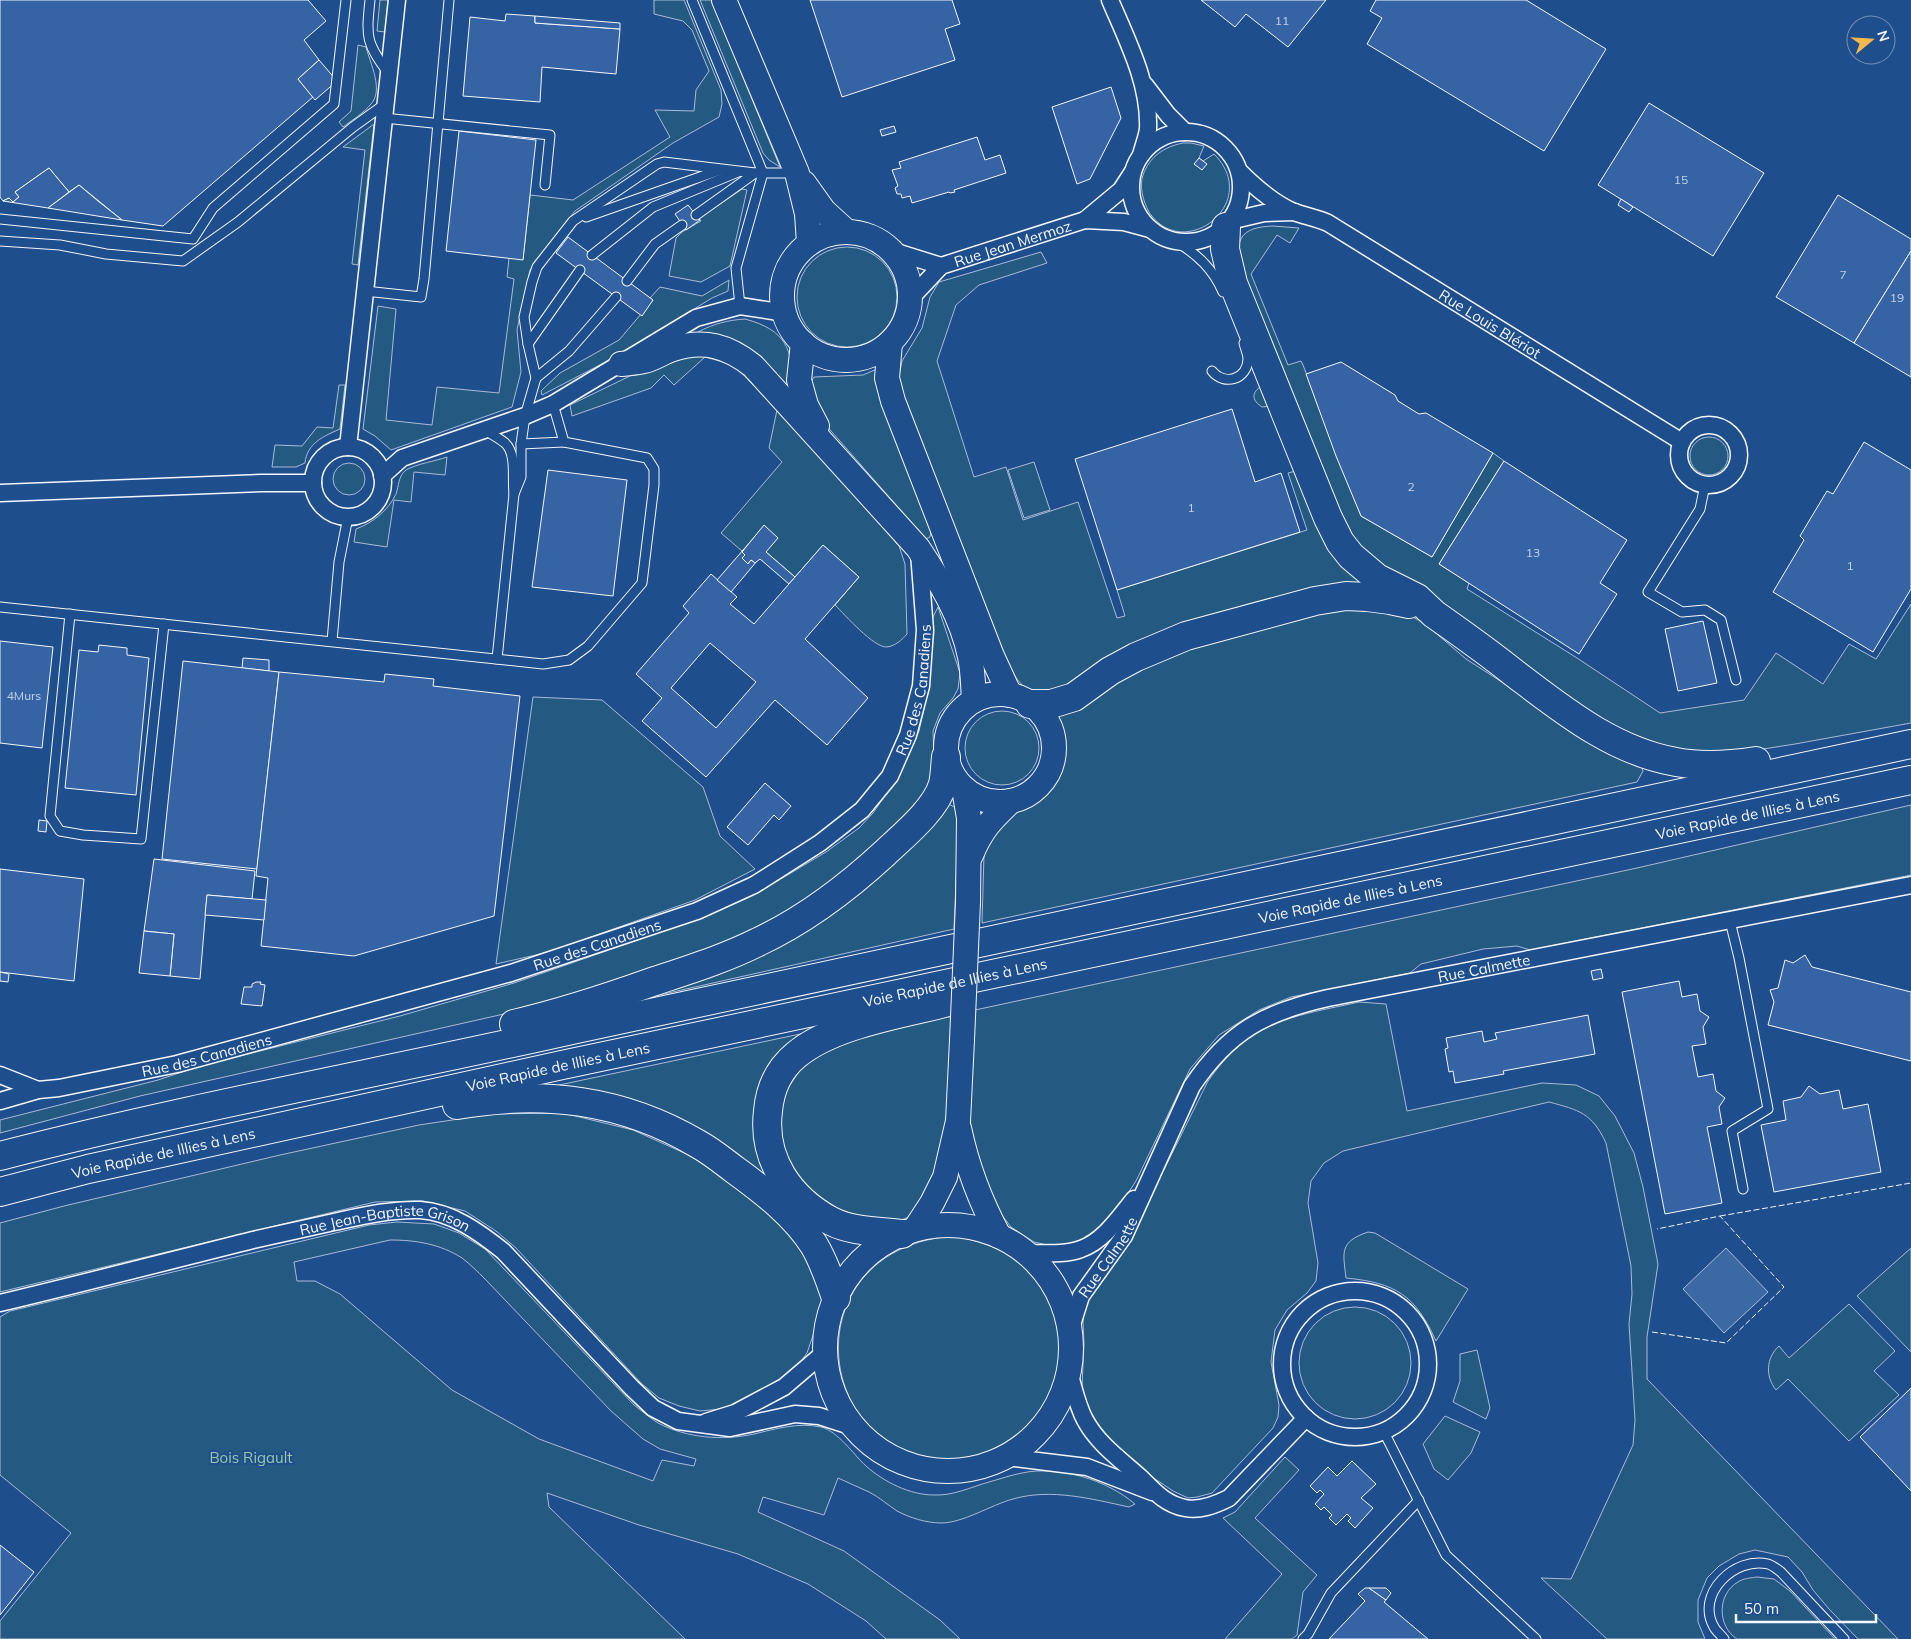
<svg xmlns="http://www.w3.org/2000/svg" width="1911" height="1639" viewBox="0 0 1911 1639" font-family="Mulish,sans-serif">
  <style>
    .green { fill: #245a82; stroke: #a8bbd7; fill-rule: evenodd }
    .water { fill: #3b69a3; stroke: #a8bbd7 }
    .building { fill: #3563a3; stroke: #f2f6ff; fill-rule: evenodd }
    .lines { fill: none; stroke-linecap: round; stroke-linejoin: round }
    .lane-casing { stroke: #f2f6ff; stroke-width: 11 }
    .street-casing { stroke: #f2f6ff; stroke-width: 19 }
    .secondary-casing { stroke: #f2f6ff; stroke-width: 26 }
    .highway-casing { stroke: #f2f6ff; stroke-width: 30 }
    .lane { stroke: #1f4e8c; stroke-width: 9 }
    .street { stroke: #1f4e8c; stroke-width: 16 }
    .secondary { stroke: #1f4e8c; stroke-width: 24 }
    .highway { stroke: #1f4e8c; stroke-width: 28 }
    .secondary-bridge-casing { stroke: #f2f6ff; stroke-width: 26; stroke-linecap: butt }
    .secondary-bridge { stroke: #1f4e8c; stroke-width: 24 }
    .fence { stroke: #f2f6ff; stroke-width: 1; stroke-dasharray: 6 2.5; stroke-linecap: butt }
    .labels { text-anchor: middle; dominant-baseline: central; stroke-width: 4; stroke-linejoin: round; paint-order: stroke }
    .number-label { font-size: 12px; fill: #c3d1e8 }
    .street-label { font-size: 15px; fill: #f2f6ff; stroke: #1f4e8c }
    .park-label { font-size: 15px; fill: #97c8a6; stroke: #1f4e8c }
  </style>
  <rect width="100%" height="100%" fill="#1f4e8c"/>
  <g class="green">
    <path d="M380 0H388L385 32 377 31Z"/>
    <path d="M654 0H684L721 90 722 104 719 117 673 143 575 211 535 261 530 270 517 330 521 372 512 407 391 450 375 436 363 429 378 306 396 309 386 420 432 425 437 387 499 393 514 279 507 277 509 258 523 259 530 195 573 200 670 137 655 110 694 111 696 90 709 71 692 30 683 21 654 14Z"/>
    <path d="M700 0H711L780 167 769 160 763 153Z"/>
    <path d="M358 45 366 47C370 63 384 90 371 104 364 113 352 120 343 127L339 122 351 111Z"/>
    <path d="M374 124 358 265 352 264 365 150 343 147Z"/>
    <path d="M1183 143H1191L1204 146 1199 158 1203 161 1214 154C1263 203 1183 264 1149 212 1143 201 1139 186 1143 175 1150 156 1164 147 1183 143Z"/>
    <path d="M742 189 747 190 730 266 701 282 669 276 676 238 682 232 701 221 699 218Z"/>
    <path d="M1273 226 1299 228 1290 243 1277 235 1251 274 1288 365 1301 361 1303 365 1361 516 1432 557 1493 453 1504 461 1439 564 1469 583 1467 589 1577 658 1660 713 1744 700 1776 653 1823 684 1849 644 1876 659 1911 604V723L1795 744 1757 750 1711 752 1670 748 1617 728 1575 707 1356 552 1241 270C1234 240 1240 227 1273 226Z"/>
    <circle cx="847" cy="297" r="50"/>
    <path d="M1041 252 1047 263 979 285 956 305 937 361 974 477 1006 467 1023 520 1078 502 1117 618 1125 616 1117 590 1307 530 1288 473 1296 471 1272 406 1262 407C1248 398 1254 389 1266 384L1374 583 1340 590 1073 691C1064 691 1036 693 1030 690 1017 685 1010 667 1004 656L903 400 899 376 902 361 922 328 930 297 939 282Z"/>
    <path d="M729 280 728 291 712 298 621 354 542 395 541 391 560 373 619 340 653 300 650 298 660 287 702 296Z"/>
    <path d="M745 319C786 330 793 349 793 389L788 392 700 337 698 332C713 324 728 320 745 319Z"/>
    <path d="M712 353 750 372 899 546 905 564 907 634C902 640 895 646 887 647 874 648 845 615 835 605L859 577 823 545 795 577 766 552 764 526 742 551 721 533 782 462 769 448 777 410 734 365 705 357 674 385 664 375 651 388 572 416 570 405 665 359Z"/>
    <path d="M877 369 932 526 930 537 926 539 825 424 811 382 814 377 863 375Z"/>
    <path d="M339 385H345L340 429C324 436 307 443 305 463L296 467H272L275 445 302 446 317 427 333 428Z"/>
    <circle cx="1709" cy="456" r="19"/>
    <path d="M447 457 445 475 414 472 411 502 394 500 387 547 354 542 356 529C372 523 388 511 396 494 399 486 398 476 406 470 416 464 436 461 447 457Z"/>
    <path d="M1034 462 1050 510 1024 518 1008 470Z"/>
    <circle cx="349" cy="479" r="16"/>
    <path d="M938 607 960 673 958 689 953 698 940 713 933 731 934 758 929 790 856 871 755 937 575 998 140 1096 0 1133V1120L158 1080 200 1066 400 1016 514 983 698 919 759 892 826 852 859 828 873 813 899 775 919 731 929 685 930 623Z"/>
    <path d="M1318 607 1401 611 1424 623 1466 659 1567 724 1639 759 1643 771 1637 782 982 923 984 855 990 836 1014 811 1033 802 1048 790 1056 776 1063 756 1064 741 1053 712 1139 663Z"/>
    <path d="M533 697 602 700 703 787 720 836 755 869 695 900 549 952 496 964Z"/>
    <circle cx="1002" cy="748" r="37"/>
    <path d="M945 802 956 808 958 834 954 929 655 996V992L728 966Z"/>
    <path d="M1911 805V875L1530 950 1517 946 1483 949 1421 964 1410 973 1291 997 1259 1010 1219 1035 1190 1069 1136 1181 1119 1207 1098 1230 1084 1240 1064 1246 1047 1245 1034 1242 1011 1227 991 1201 969 1124 975 1010 1637 868Z"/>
    <path d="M1359 1002 1386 1004 1407 1111 1542 1083 1576 1085 1599 1096 1615 1116 1634 1153 1643 1187 1658 1264 1647 1337V1379L1898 1639H1858L1829 1609 1813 1590 1802 1572 1788 1557 1755 1550 1739 1554 1719 1566 1707 1578 1698 1600V1622L1705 1639H1607L1541 1578 1571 1579 1633 1445 1635 1420 1629 1324 1632 1294 1631 1266 1606 1143C1592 1113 1579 1110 1549 1102L1343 1151 1324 1163 1311 1181 1308 1203 1318 1263 1316 1281 1307 1293 1287 1310 1275 1330 1271 1362 1279 1405 1278 1417 1273 1428 1212 1493 1197 1497 1188 1498 1173 1491 1130 1462 1108 1441 1086 1404 1082 1386 1084 1343 1083 1323 1084 1307 1100 1278 1111 1268 1125 1248 1208 1081C1219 1066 1230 1052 1245 1041 1277 1016 1320 1011 1359 1002Z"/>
    <path d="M952 1014 947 1123 938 1176 911 1216 899 1221 871 1222 826 1203 802 1181 788 1162 782 1142 781 1116 785 1092 801 1069 828 1048 863 1035Z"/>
    <path d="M805 1033 787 1051 772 1179 763 1181 562 1092 559 1085Z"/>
    <path d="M563 1113 633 1130 691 1156 753 1198 800 1238 823 1289 822 1309 807 1353 794 1371 752 1399 721 1409 700 1411 679 1406 659 1398 641 1383 516 1248 496 1231 465 1211 423 1201 375 1202 0 1292V1223L64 1206 280 1155 419 1125 492 1114Z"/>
    <path d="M397 1222 434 1224 459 1233 485 1249 634 1405C642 1411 650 1418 658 1423 687 1438 722 1441 754 1434 775 1429 798 1422 821 1427 839 1432 852 1453 866 1466 884 1482 910 1495 934 1495 953 1496 971 1487 989 1482 1000 1479 1011 1475 1022 1473 1059 1465 1107 1480 1135 1504L1129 1507C1092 1499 1051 1488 1013 1499 991 1505 963 1523 941 1523 927 1523 910 1518 897 1511 888 1505 879 1497 869 1492 859 1487 848 1483 838 1478L824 1515 763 1497 758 1512 844 1551 940 1620 960 1639H886L866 1621 808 1584 738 1554 639 1525 547 1493 549 1507 685 1639H0V1621L71 1533 0 1475V1317L10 1311 369 1225ZM390 1240C416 1240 440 1244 462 1258 470 1264 478 1272 485 1279L611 1411 643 1439 660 1449 696 1459 694 1466 662 1460 653 1481 539 1439 452 1390 340 1294 315 1281H297L294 1262Z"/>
    <path d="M1368 1232 1375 1233 1468 1289 1436 1341C1415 1295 1396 1283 1346 1278 1343 1252 1339 1242 1368 1232Z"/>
    <path d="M954 1236C974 1240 996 1246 1014 1258 1046 1279 1064 1322 1062 1360 1061 1374 1055 1387 1048 1399 1031 1431 999 1455 962 1459 812 1472 786 1248 954 1236Z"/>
    <path d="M1911 1248V1352L1857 1296Z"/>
    <path d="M1849 1304 1895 1351 1874 1371 1899 1395 1849 1441 1788 1379 1776 1390C1765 1376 1766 1358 1779 1346L1789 1358Z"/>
    <circle cx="1355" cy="1363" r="56"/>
    <path d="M1477 1350 1490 1408 1486 1419 1453 1402 1460 1381V1354Z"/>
    <path d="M1445 1416 1480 1432 1471 1453 1448 1480 1434 1469 1423 1444Z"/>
    <path d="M1285 1457 1299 1470 1255 1518 1317 1575 1303 1592 1297 1635 1292 1639H1225L1282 1574 1223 1518 1235 1512Z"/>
    <path d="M1757 1577 1774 1579 1790 1591 1835 1639H1737C1717 1626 1717 1594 1738 1582 1744 1578 1751 1578 1757 1577Z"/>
  </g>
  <path class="water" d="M1726 1248 1768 1292 1724 1333 1683 1289Z"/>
  <g class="building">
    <path d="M0 0H308L326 21 304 40 319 60 298 79 313 97 163 226 122 220 79 185 69 192 49 168 15 192 19 197 13 202 9 198 3 201 0 197Z"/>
    <path d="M810 0H952L960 24 945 29 955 60 842 97Z"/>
    <path d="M1201 0H1326L1288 47 1246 14 1235 27Z"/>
    <path d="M1376 0H1526L1606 49 1544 151 1367 44 1382 18 1370 11Z"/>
    <path d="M506 14 535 16V23L620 29 616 74 542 67 540 102 463 96 470 17 505 21Z"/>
    <path d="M535 16 620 23V29L535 23Z"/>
    <path d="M319 60 337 81 315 100 298 79Z"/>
    <path d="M1111 87 1121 118 1090 179 1077 184 1052 107Z"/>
    <path d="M1649 103 1764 173 1713 256 1598 185Z"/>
    <path d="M894 126 896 132 882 136 880 130Z"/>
    <path d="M459 131 536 140 523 260 446 251Z"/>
    <path d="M977 137 985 160 1000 155 1006 173 954 190 955 192 950 193 949 192 912 203 910 196 902 198 901 194H897L895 188 898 186 892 170 901 168 899 162Z"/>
    <path d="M1199 158 1207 164 1202 170 1194 164Z"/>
    <path d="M49 168 69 192 48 208 3 201 9 198 13 202 19 197 15 192Z"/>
    <path d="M79 185 98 201 122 220 48 208Z"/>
    <path d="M1838 195 1911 239V251L1854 343 1776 297Z"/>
    <path d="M1621 199 1633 207 1629 212 1618 205Z"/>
    <path d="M688 205 700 220 686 230 675 214Z"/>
    <path d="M568 237 653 300 642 316 556 253Z"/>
    <path d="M1911 251V377L1854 343Z"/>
    <path d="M1341 362 1395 395 1398 401 1419 414 1426 413 1493 453 1432 557 1361 516 1336 456 1306 374Z"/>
    <path d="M1232 409 1255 482 1281 473 1300 532 1117 590 1075 459Z"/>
    <path d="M1864 442 1911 470V589L1873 652 1773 592 1804 540 1800 536 1827 491 1833 494Z"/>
    <path d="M1504 461 1627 540 1600 583 1617 594 1579 654 1439 564Z"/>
    <path d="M548 470 627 480 613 596 532 587Z"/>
    <path d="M764 525 778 538 766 552 795 577 789 584 760 559 755 563 751 560 748 564 742 558 745 555 742 552Z"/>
    <path d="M823 545 859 577 805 639 868 698 827 745 775 700 706 777 642 721 662 698 636 674 689 613 683 606 711 574 737 597 730 604 754 624ZM710 643 756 682 716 728 671 688Z"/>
    <path d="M744 549 742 552 745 555 742 558 748 564 751 560 755 563 757 561 731 592 717 580Z"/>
    <path d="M1703 621 1717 683 1678 691 1665 629Z"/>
    <path d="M0 641 53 647 42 748 0 743Z"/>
    <path d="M99 645 127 648V655L149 658 136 795 65 788 79 650 98 652Z"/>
    <path d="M243 658 269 660V671L242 668Z"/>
    <path d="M183 661 279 672 257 869 162 859Z"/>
    <path d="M279 672 384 682 385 674 434 679 433 686 520 696 494 916 354 956 261 946 268 878 256 876Z"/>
    <path d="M765 783 791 806 779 820 774 815 748 845 727 827Z"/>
    <path d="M39 820 47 821 46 832 38 831Z"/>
    <path d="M154 859 255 871 252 899 207 895 200 979 170 976 174 934 144 931Z"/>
    <path d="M0 869 84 879 74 981 0 972Z"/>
    <path d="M207 895 266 900 264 920 205 915Z"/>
    <path d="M144 931 174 934 170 976 139 973Z"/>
    <path d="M1805 955 1812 967 1911 992V1061L1768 1025 1774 1002 1770 990 1778 988 1785 960 1793 963Z"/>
    <path d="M1601 969 1603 978 1593 980 1591 971Z"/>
    <path d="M0 972 9 974 8 982 0 981Z"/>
    <path d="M1679 981 1682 997 1697 994 1700 1011 1709 1017 1703 1027 1706 1044 1692 1046 1698 1077 1713 1074 1716 1091 1725 1098 1719 1107 1722 1124 1707 1127 1722 1203 1665 1214 1622 992Z"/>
    <path d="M256 982H261L260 984 265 985 262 1006 241 1004 244 987H252V984Z"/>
    <path d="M1588 1015 1595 1054 1503 1071 1504 1074 1455 1083 1453 1071 1449 1072 1445 1049 1448 1048 1446 1038 1482 1031 1484 1042 1497 1039 1495 1033Z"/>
    <path d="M1809 1086 1820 1094 1839 1090 1843 1109 1868 1104 1881 1172 1774 1192 1761 1125 1786 1120 1783 1101 1801 1097Z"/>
    <path d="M1911 1388V1491L1860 1437Z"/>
    <path d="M1352 1461 1376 1484 1361 1498 1373 1508 1355 1528 1348 1521 1351 1518 1347 1514 1336 1525 1329 1518 1332 1515 1324 1507 1321 1510 1315 1504 1324 1494 1320 1490 1317 1493 1310 1486 1328 1467 1337 1476Z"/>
    <path d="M0 1545 34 1572 0 1615Z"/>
    <path d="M1365 1588H1369L1386 1600 1384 1602 1428 1639H1329L1365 1601 1358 1594Z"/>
    <path d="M1369 1588H1386L1391 1593 1386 1600Z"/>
  </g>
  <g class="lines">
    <g class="lane-casing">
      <g id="lane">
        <path d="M370 0C366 38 366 43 389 74"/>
        <path d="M692 0 763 173 736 268 740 306"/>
        <path d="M384 118 550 135 545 185"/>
        <path d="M696 215 755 173"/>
        <path d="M586 217 720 170"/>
        <path d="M0 219 193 239 213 208 334 104 346 0"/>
        <path d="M0 241 60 245 106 254 183 261 238 222 353 127 385 104"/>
        <path d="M1177 242C1198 255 1213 269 1223 292"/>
        <path d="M592 255 653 207 738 172"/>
        <path d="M627 281 655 244 682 225"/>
        <path d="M365 291 421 297 424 279 449 0"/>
        <path d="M528 344 580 270"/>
        <path d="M1212 371C1224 386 1247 380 1248 359 1248 354 1245 348 1244 343"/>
        <path d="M536 378 569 351 616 297"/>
        <path d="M485 430C491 434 499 438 505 443 517 454 512 478 514 494L497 659"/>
        <path d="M521 444 564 442"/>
        <path d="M1705 485 1700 509 1648 592 1682 612 1705 610 1721 620 1736 680"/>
        <path d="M514 494 521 477V444L525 416 536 378 528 344 524 317 532 282 537 267 573 221 657 164 664 162 755 173H796"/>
        <path d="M0 607 543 664 569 660 588 646 642 583 654 485V469L647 458 564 442 553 404"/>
        <path d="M70 614 50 816 60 831 83 835 141 839 164 624"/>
        <path d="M332 641 339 562 348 517"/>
        <path d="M1730 921 1739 958 1768 1109 1732 1131 1743 1189"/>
        <path d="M1384 1432 1446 1555 1536 1639"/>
        <path d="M1303 1639 1308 1634 1331 1593 1419 1500"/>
        <path d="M1724 1639C1721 1635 1716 1631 1714 1627 1695 1594 1735 1556 1768 1564 1772 1565 1777 1569 1781 1572L1844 1639"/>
      </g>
    </g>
    <g class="street-casing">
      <g id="street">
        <path d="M1110 0C1127 40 1150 84 1148 129 1147 137 1143 147 1141 155"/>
        <path d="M1145 85 1168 115 1185 132"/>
        <circle cx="1186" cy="187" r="55"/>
        <path id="s1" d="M1240 172C1256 188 1273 203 1294 212 1305 216 1317 218 1328 223L1682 442"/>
        <path d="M1085 220 1121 190 1132 173"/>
        <path d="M1230 221 1264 213 1295 212"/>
        <path d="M893 251 941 266"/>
        <path id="s2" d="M911 298 941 266 1085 220 1124 222 1150 229"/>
        <circle cx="1709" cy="455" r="30"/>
        <path d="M348 447 397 0"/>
        <circle cx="348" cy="482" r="35"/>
        <path d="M382 476 402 458 525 416 553 404 696 318 740 306 785 313"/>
        <path d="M0 493 261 483H313"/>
        <path d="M0 1075 38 1090"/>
        <path id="s3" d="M0 1101 38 1090 59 1088 177 1064 511 973 697 911 754 885 820 843 862 810 890 776 908 735 921 686 925 630 919 553"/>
        <path d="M1027 1253C1045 1253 1065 1255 1081 1249 1104 1241 1120 1216 1134 1199"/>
        <circle cx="1355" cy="1364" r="73"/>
        <path id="s4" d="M0 1303C84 1283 169 1261 253 1240 280 1234 307 1228 334 1222 362 1216 391 1209 420 1210 452 1212 479 1232 503 1251L632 1388 653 1408 678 1421 730 1428 795 1414 819 1416 853 1427"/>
        <path id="s5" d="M1070 1331 1081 1296 1124 1236 1192 1086C1229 1031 1265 1012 1328 998L1911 885"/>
        <path d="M1069 1372C1074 1389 1077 1405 1085 1420 1098 1444 1121 1460 1141 1478 1154 1491 1165 1504 1185 1508 1200 1511 1215 1505 1229 1498L1306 1418"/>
        <path d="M706 1422 735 1413 784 1387 825 1352"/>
        <path d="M1006 1457 1087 1467 1152 1492"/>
      </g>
    </g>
    <g class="secondary-casing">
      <g id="secondary">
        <path d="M724 0 797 173 807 214 809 243"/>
        <path d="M804 183 824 211 846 231"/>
        <circle cx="846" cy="296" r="64"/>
        <path d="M803 343 799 380 806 405 817 426"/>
        <path d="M890 343 887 378 893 401 992 656 1010 695"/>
        <path d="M621 364C629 363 637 363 644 361 654 359 663 352 673 349 704 339 728 346 753 366L918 548C940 581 962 617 970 657 973 671 973 686 974 700"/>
        <circle cx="1000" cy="748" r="54"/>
        <path d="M964 789 969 818 968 902"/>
        <path d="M971 855C982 829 991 820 1011 801"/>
        <path d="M959 1128C967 1166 980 1201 999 1236"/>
        <circle cx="948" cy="1348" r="123"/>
        <path d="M915 1229 932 1203 945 1177 958 1121 962 1040"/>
      </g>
    </g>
    <g class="highway-casing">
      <g id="highway">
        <path d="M1226 227 1225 249 1233 283 1328 518 1340 542 1351 556 1377 578 1417 598 1434 614C1461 633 1488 652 1514 673 1563 710 1613 751 1676 762 1702 767 1730 765 1756 761"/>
        <path d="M1030 704H1051L1074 697 1110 671 1136 657 1186 636 1315 601 1346 596 1367 597 1390 600 1409 604"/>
        <path d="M514 1024C561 1013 607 998 652 982 688 970 724 959 758 942 805 920 847 888 885 853 904 835 936 809 943 784 945 775 945 766 946 757"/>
        <path d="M457 1105C543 1090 622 1099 698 1144 711 1151 723 1161 735 1170 764 1191 795 1215 814 1245 824 1262 830 1280 836 1298"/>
        <path d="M0 1156C190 1107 384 1072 576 1029 1020 932 1465 837 1911 744"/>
        <path id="s6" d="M0 1192 88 1169 562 1065 1911 780"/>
        <path d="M902 1234C879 1231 852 1232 831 1221 789 1198 762 1159 768 1111 770 1089 779 1069 796 1055 833 1024 902 1014 949 1002"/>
      </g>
    </g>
    <use href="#lane" class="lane"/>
    <use href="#street" class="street"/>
    <use href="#secondary" class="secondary"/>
    <use href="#highway" class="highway"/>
    <g class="secondary-bridge-casing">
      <path id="secondary-bridge" d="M962 1040 968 902"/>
    </g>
    <use href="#secondary-bridge" class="secondary-bridge"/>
    <g class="fence">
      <path d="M1720 1216 1911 1183"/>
      <path d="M1652 1332 1726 1343 1784 1287 1720 1216 1657 1229"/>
    </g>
  </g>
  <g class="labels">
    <g class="number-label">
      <text x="1282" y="20">11</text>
      <text x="1681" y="179">15</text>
      <text x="1843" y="274">7</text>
      <text x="1897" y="297">19</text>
      <text x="1411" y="486">2</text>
      <text x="1191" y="507">1</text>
      <text x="1533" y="552">13</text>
      <text x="1850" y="565">1</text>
      <text x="24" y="695">4Murs</text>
    </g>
    <g class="street-label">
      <text stroke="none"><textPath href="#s2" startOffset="119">Rue Jean Mermoz</textPath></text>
      <text stroke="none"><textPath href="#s1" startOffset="294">Rue Louis Blériot</textPath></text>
      <text stroke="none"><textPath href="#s3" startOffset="1052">Rue des Canadiens</textPath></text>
      <text stroke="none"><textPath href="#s6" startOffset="1788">Voie Rapide de Illies à Lens</textPath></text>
      <text stroke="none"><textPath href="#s6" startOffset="1382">Voie Rapide de Illies à Lens</textPath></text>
      <text stroke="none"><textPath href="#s3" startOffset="618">Rue des Canadiens</textPath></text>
      <text stroke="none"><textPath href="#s5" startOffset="601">Rue Calmette</textPath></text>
      <text stroke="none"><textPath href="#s6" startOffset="978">Voie Rapide de Illies à Lens</textPath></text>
      <text stroke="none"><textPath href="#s3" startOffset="212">Rue des Canadiens</textPath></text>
      <text stroke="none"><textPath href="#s6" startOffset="572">Voie Rapide de Illies à Lens</textPath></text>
      <text stroke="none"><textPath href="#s6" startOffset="168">Voie Rapide de Illies à Lens</textPath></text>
      <text stroke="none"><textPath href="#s4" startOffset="396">Rue Jean-Baptiste Grison</textPath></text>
      <text stroke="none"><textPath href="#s5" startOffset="84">Rue Calmette</textPath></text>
    </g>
    <g class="park-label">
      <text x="251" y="1457">Bois Rigault</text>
    </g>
  </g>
  <g transform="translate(1871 40) rotate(72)"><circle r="24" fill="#1f4e8c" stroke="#7391ba"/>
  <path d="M0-4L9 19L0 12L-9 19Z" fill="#ffb74d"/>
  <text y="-8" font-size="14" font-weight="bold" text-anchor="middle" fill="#f2f6ff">N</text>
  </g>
  <path d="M1736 1614v8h140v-8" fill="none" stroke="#f2f6ff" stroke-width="2.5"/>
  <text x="1744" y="1614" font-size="15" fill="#f2f6ff" stroke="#1f4e8c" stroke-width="4" paint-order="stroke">50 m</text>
</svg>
